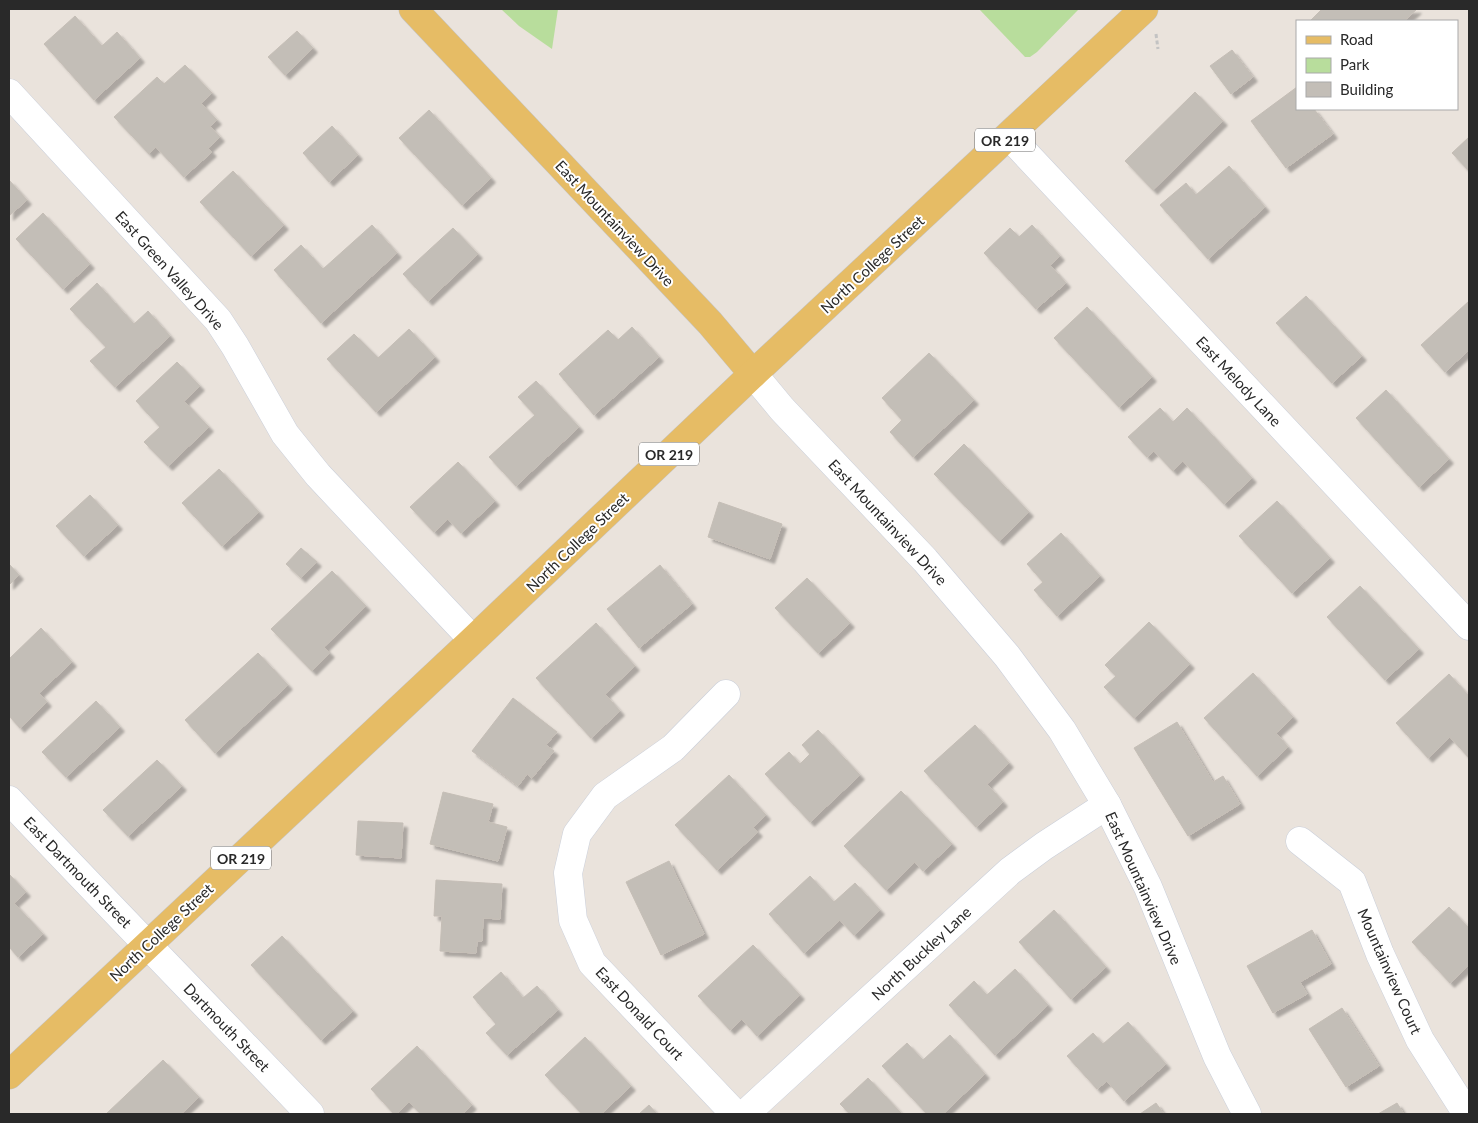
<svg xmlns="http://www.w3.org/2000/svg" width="1478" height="1123" viewBox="0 0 1478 1123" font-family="Lato,sans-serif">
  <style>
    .green { fill: #b8dd9c }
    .building { fill: #c3beb7; stroke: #c5beb6; filter: url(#shadow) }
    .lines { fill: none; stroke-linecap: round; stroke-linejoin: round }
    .minor-casing { stroke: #cacfda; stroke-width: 29 }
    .major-casing { stroke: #c3c3c3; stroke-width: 29 }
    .path { stroke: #c3c3c3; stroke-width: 3; stroke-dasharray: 4 2.5; stroke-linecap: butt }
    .minor { stroke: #fff; stroke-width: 28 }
    .major { stroke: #e6bc65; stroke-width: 28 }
    .labels { text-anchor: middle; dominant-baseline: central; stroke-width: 4; stroke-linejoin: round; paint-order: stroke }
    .shield { fill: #fff; stroke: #696969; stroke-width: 1 }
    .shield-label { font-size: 14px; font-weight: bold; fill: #292929 }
    .street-label { font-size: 15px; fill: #292929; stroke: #fff }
  </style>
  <defs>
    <filter id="shadow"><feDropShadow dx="4.5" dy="4.5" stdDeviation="1" flood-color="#0004"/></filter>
  </defs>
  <rect width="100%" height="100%" fill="#eae3dc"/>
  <g class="green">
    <path d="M501 9H558L552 49 519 26Z"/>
    <path d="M979 9H1079L1037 52 1030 57H1025Z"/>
  </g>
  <g class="building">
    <path d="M1322 9H1417L1404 21H1310Z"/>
    <path d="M75 16 102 46 117 32 140 58 94 100 44 44Z"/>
    <path d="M297 31 313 48 285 75 268 57Z"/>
    <path d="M1232 50 1253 77 1231 94 1210 66Z"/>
    <path d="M185 65 212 93 201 103 217 120 210 126 220 137 208 148 212 152 184 177 156 147 149 154 114 117 157 77 164 84Z"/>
    <path d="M1297 87V109H1314L1333 134 1286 168 1251 121Z"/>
    <path d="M1195 92 1223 121 1153 190 1125 161Z"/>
    <path d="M429 110 491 178 462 205 399 138Z"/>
    <path d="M332 126 358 155 329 182 303 153Z"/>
    <path d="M1469 137V171L1452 153Z"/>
    <path d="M1229 166 1265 207 1208 259 1160 205 1186 183 1196 195Z"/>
    <path d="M233 171 284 225 251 256 200 202Z"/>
    <path d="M9 180 27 200 9 216Z"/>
    <path d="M43 213 90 264 63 289 16 239Z"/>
    <path d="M372 225 397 253 321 323 274 270 301 245 323 269Z"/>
    <path d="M1032 225 1060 256 1050 265 1066 283 1036 309 984 253 1010 228 1019 237Z"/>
    <path d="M453 228 478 254 428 301 403 274Z"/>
    <path d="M97 283 134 324 148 311 170 336 115 387 90 361 106 347 70 309Z"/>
    <path d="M1306 296 1362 356 1332 383 1276 323Z"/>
    <path d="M1469 301V350L1445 372 1421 345Z"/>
    <path d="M1087 307 1152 377 1119 407 1054 338Z"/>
    <path d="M632 327 659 357 594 415 559 374 608 330 618 340Z"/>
    <path d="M409 329 435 357 376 412 327 359 354 334 378 358Z"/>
    <path d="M929 353 974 400 913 457 890 432 902 420 882 398Z"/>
    <path d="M177 362 200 386 184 401 209 427 168 466 144 442 160 427 136 401Z"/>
    <path d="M536 381 579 427 516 486 489 457 535 415 518 397Z"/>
    <path d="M1386 390 1449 459 1419 487 1356 418Z"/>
    <path d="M1160 408 1173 422 1187 408 1252 478 1224 504 1183 461 1173 471 1154 451 1147 457 1128 437Z"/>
    <path d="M964 444 1029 512 999 541 934 474Z"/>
    <path d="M458 462 495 501 461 533 448 519 434 532 410 507Z"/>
    <path d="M219 469 259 512 222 546 182 503Z"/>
    <path d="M90 495 118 525 84 556 56 526Z"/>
    <path d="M1277 501 1330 558 1292 593 1239 536Z"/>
    <path d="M719 502 782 524 770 559 708 537Z"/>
    <path d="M1061 533 1100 576 1057 616 1034 590 1043 582 1027 564Z"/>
    <path d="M301 548 317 562 301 578 286 564Z"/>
    <path d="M9 564 19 575 9 585Z"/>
    <path d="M660 565 692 604 639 648 607 609Z"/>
    <path d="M332 571 366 606 324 647 330 653 312 671 271 629Z"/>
    <path d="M807 578 850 623 818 653 775 608Z"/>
    <path d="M1360 586 1419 649 1385 680 1327 617Z"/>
    <path d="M1149 622 1190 664 1134 718 1104 687 1116 676 1105 665Z"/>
    <path d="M596 623 635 666 605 694 620 711 591 738 536 678Z"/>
    <path d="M41 628 72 662 39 693 47 702 20 728 9 716V659Z"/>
    <path d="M258 653 288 685 215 753 185 720Z"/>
    <path d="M1253 673 1293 717 1276 733 1288 747 1257 776 1204 718Z"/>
    <path d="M1449 674 1469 696V758L1450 737 1428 758 1396 723Z"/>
    <path d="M513 698 557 732 546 745 554 751 532 778 527 774 518 786 472 751Z"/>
    <path d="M96 701 120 727 66 777 42 752Z"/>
    <path d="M1177 722 1213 782 1223 776 1240 804 1188 836 1134 748Z"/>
    <path d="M975 725 1009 763 987 784 1003 802 976 827 924 771Z"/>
    <path d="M818 730 860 775 810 822 765 774 789 752 800 764 810 754 802 745Z"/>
    <path d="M157 760 182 786 128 836 103 810Z"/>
    <path d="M729 775 766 815 753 827 758 832 717 870 675 825Z"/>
    <path d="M901 791 952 844 923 871 915 862 886 890 844 846Z"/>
    <path d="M443 792 493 804 488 822 507 827 498 861 430 844Z"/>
    <path d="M358 821 403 823 401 858 356 855Z"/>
    <path d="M669 861 704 934 661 955 626 882Z"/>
    <path d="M9 874 26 892 14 903 43 934 18 957 9 947Z"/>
    <path d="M810 876 834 902 855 883 880 910 854 935 840 920 804 953 769 914Z"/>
    <path d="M436 880 502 884 500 919 483 918 482 941H477L476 953 440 951 442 916H434Z"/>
    <path d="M1449 907 1469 928V965L1450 983 1412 942Z"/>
    <path d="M1054 910 1106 967 1071 999 1019 942Z"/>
    <path d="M1312 930 1331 964 1300 982 1307 994 1273 1013 1247 966Z"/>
    <path d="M282 936 353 1011 321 1040 251 965Z"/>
    <path d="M753 945 800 995 757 1036 742 1019 730 1030 698 996Z"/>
    <path d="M1015 969 1048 1005 995 1055 949 1005 974 981 987 995Z"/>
    <path d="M501 972 523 998 537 986 558 1010 507 1055 486 1033 496 1024 473 997Z"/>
    <path d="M1342 1008 1379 1066 1346 1087 1309 1029Z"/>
    <path d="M1128 1022 1166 1064 1124 1101 1107 1081 1097 1089 1067 1056 1093 1033 1103 1044Z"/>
    <path d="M950 1035 985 1074 943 1114H927L882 1066 907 1043 923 1060Z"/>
    <path d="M585 1037 631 1086 601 1114H582L545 1075Z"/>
    <path d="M417 1046 472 1105 462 1114H421L409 1102 396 1114H394L371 1089Z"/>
    <path d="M163 1060 199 1097 181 1114H106Z"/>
    <path d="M868 1078 902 1114H850L840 1104Z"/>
    <path d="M1156 1103 1164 1114H1140Z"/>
    <path d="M1397 1103 1404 1114H1378Z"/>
    <path d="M649 1105 657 1114H639Z"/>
  </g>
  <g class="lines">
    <g class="minor-casing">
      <g id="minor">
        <path d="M9 93 218 320 235 346 285 434 318 475 473 640"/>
        <path d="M1009 136 1469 626"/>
        <path d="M753 374 782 409 925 560 1007 656 1062 730 1107 805 1148 887 1217 1056 1247 1114"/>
        <path d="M726 694 673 748 605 796 577 834 568 873 573 920 592 963 735 1114"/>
        <path d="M9 800C108 905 210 1009 310 1114"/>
        <path d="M1300 841 1352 882 1380 954 1420 1040 1467 1114"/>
        <path d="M745 1114 1010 871 1044 846 1107 805"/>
      </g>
    </g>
    <g class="major-casing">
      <g id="major">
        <path d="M413 9 710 323 753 374"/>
        <path d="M9 1075 473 640 753 374 1144 9"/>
      </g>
    </g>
    <path class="path" d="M1156 34 1158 49"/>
    <use href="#minor" class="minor"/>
    <use href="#major" class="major"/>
  </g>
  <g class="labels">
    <g class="shield">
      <rect x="975" y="128.5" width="60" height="23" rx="4"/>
      <rect x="639" y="442.5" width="60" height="23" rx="4"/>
      <rect x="211" y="846.5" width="60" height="23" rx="4"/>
    </g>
    <g class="shield-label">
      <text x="1005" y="140">OR 219</text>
      <text x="669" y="454">OR 219</text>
      <text x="241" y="858">OR 219</text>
    </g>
    <g class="street-label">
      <text transform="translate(615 223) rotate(47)">East Mountainview Drive</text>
      <text transform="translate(872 264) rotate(-43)">North College Street</text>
      <text transform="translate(170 270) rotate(48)">East Green Valley Drive</text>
      <text transform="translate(1239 381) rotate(47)">East Melody Lane</text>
      <text transform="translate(888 522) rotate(47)">East Mountainview Drive</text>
      <text transform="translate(577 542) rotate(-44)">North College Street</text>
      <text transform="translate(78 872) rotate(46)">East Dartmouth Street</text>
      <text transform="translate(1144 888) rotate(66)">East Mountainview Drive</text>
      <text transform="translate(161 932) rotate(-43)">North College Street</text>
      <text transform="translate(921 953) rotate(-43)">North Buckley Lane</text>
      <text transform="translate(1390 971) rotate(66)">Mountainview Court</text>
      <text transform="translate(640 1013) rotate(47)">East Donald Court</text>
      <text transform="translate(227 1027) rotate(46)">Dartmouth Street</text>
    </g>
  </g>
  <rect width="1478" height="1123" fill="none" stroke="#292929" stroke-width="20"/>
  <rect x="1296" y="20" width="162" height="90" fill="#ffffff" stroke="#a9a9a9"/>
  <rect x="1306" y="36" width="25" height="8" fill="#e6bc65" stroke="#a9a9a9"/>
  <text x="1340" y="45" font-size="15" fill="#292929">Road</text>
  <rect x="1306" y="58" width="25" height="15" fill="#b8dd9c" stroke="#a9a9a9"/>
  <text x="1340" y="70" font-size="15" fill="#292929">Park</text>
  <rect x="1306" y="82" width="25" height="15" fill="#c3beb7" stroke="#a9a9a9"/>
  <text x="1340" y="95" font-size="15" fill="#292929">Building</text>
</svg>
